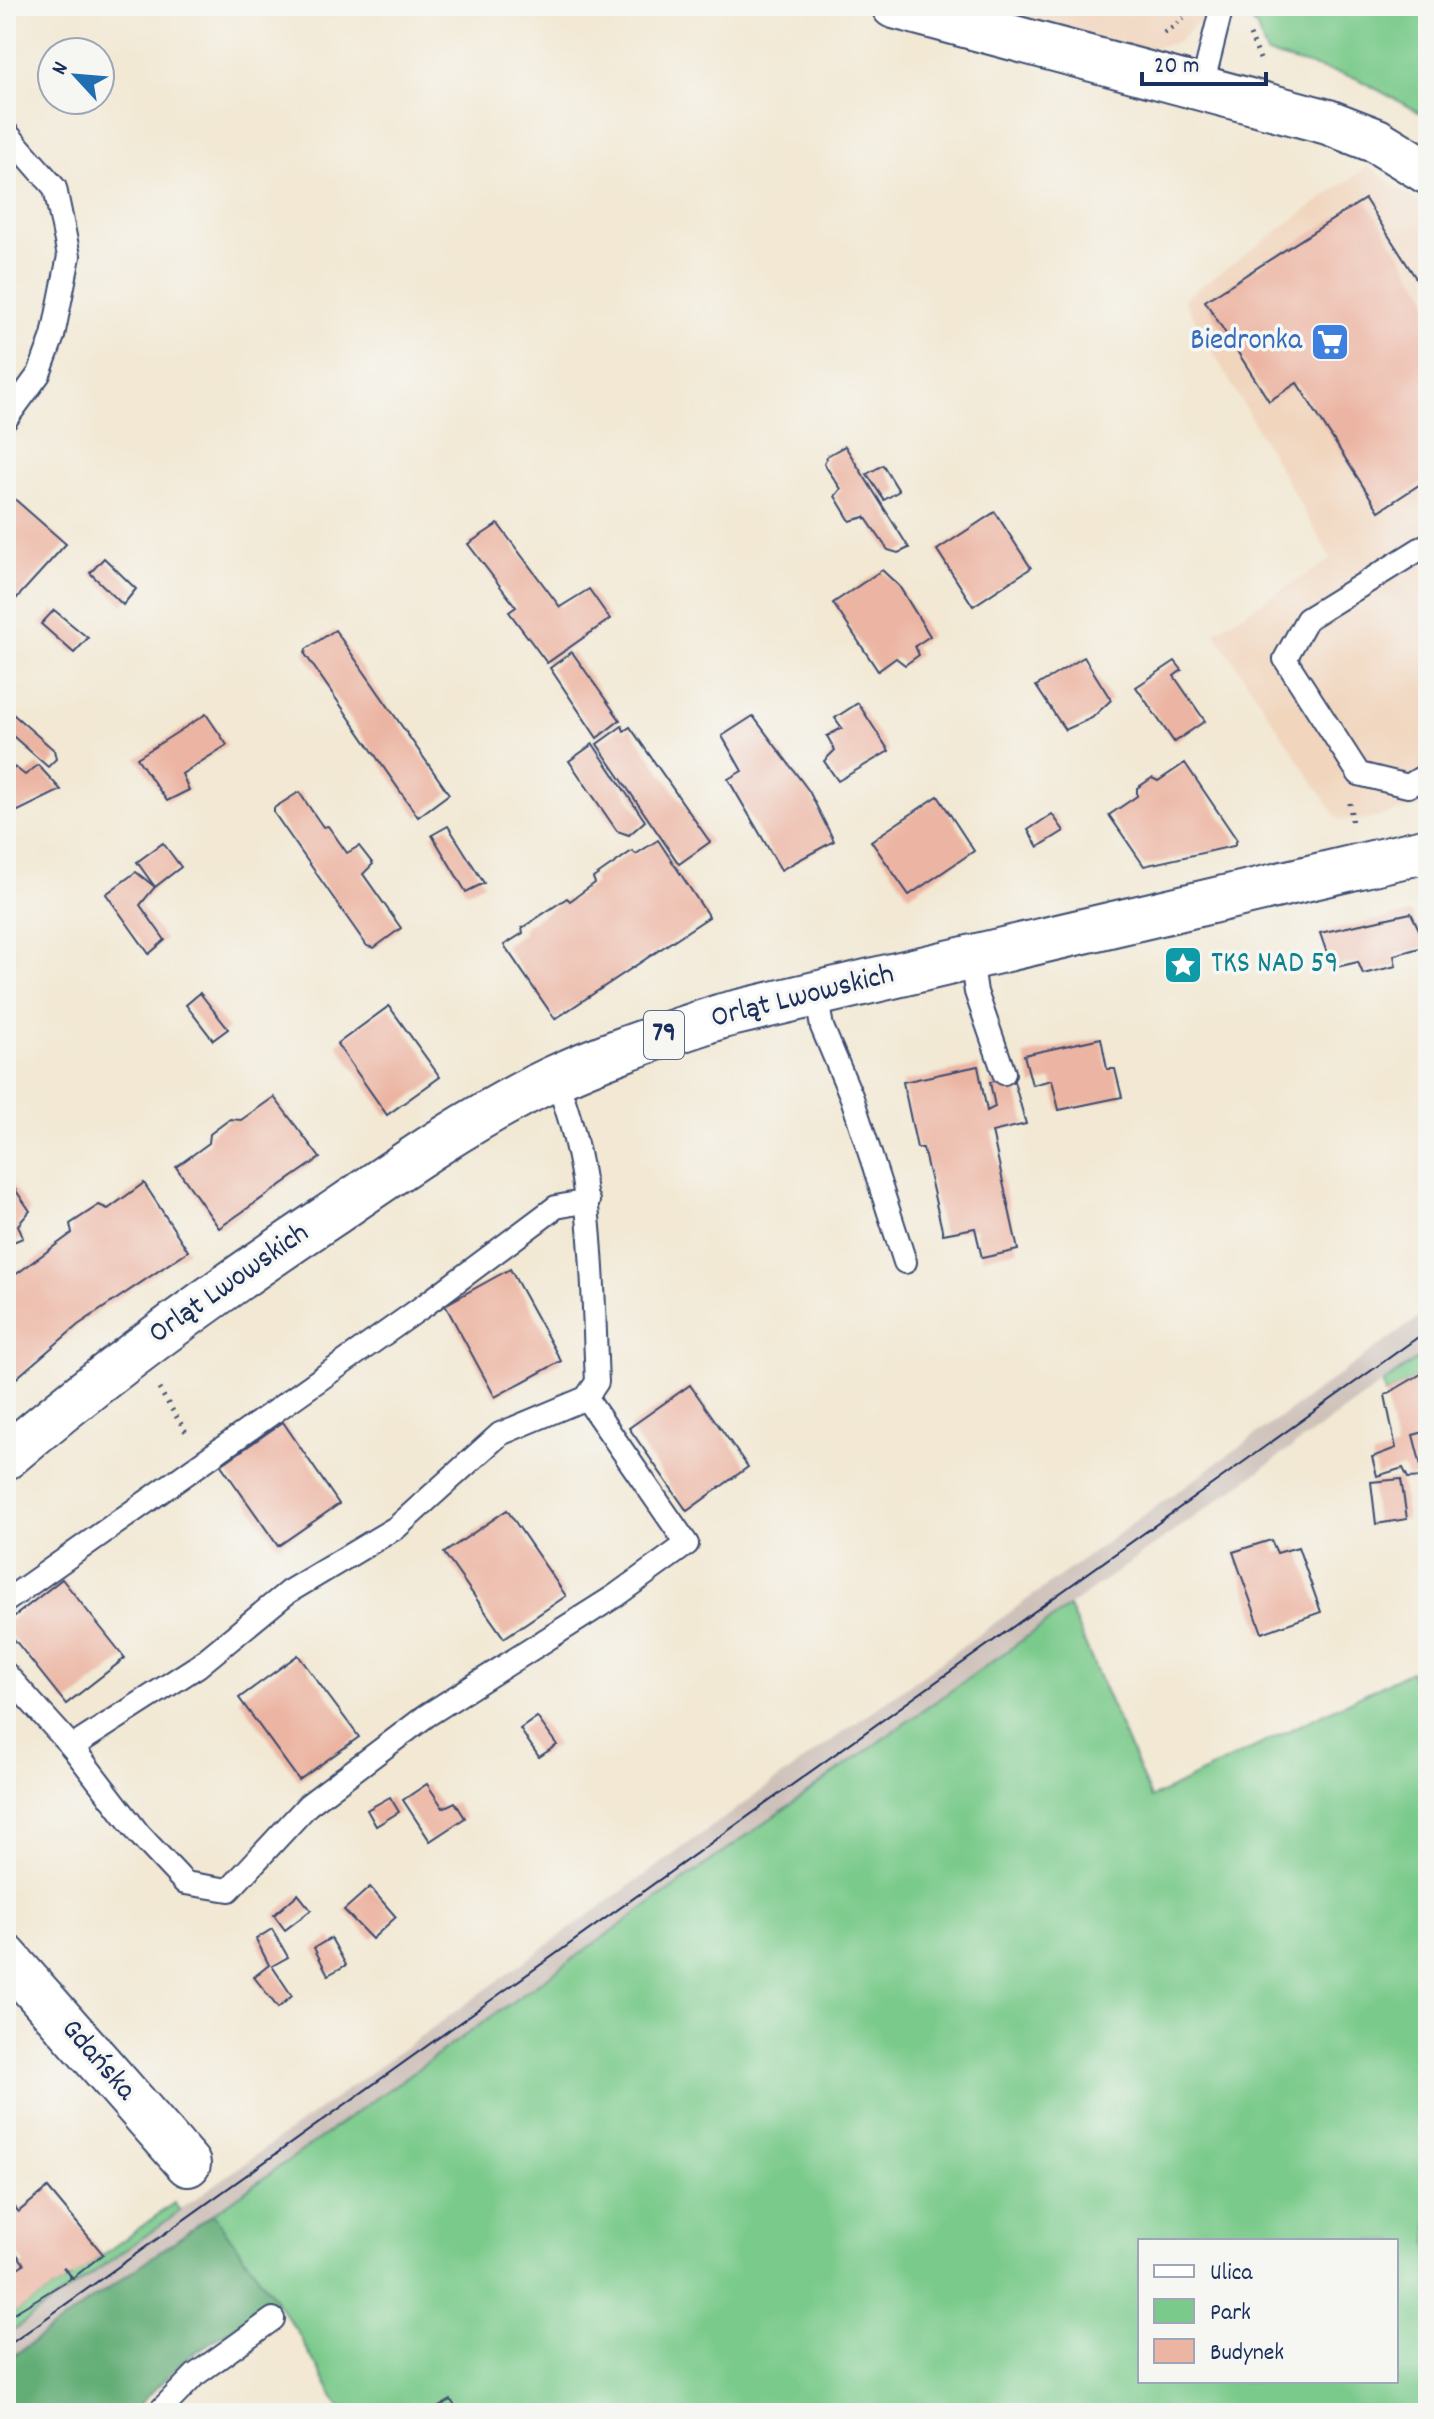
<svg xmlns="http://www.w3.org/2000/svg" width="1434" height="2419" viewBox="0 0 1434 2419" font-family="Dekko,sans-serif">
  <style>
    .built { fill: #f1d5bd }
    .industrial { fill: #cec1ba }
    .green { fill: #7aca8b; stroke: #4a7c74; stroke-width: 2; fill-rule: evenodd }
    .forest { fill: #63ae77; stroke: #3f6e6a; stroke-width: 2 }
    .building { fill: #ecb5a3 }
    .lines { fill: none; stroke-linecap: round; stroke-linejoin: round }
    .service-casing { stroke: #3b4b70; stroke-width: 26 }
    .minor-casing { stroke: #3b4b70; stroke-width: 48 }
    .primary-casing { stroke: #3b4b70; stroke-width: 48 }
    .path { stroke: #3b4b70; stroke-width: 5; stroke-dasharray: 2 6; stroke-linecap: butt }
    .service { stroke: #fff; stroke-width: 22 }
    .minor { stroke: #fff; stroke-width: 44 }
    .primary { stroke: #fff; stroke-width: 44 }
    .tram { stroke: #1b2f5e; stroke-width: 2 }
    .labels { text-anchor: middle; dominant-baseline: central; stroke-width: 7; stroke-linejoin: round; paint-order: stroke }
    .shield { fill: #f6f6f2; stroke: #5d6b8a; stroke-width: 2 }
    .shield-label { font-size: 28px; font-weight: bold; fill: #1b2f5e }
    .shop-label { font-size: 30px; fill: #366cbe; stroke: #f6f6f2; text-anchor: end }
    .culture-label { font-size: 30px; fill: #0d838f; stroke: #f6f6f2; text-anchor: start }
    .street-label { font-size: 30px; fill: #1b2f5e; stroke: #f6f6f2 }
  </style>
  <rect width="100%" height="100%" fill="#f6f6f2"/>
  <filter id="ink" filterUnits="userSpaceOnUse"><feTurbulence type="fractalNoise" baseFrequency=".0125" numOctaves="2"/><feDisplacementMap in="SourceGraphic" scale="16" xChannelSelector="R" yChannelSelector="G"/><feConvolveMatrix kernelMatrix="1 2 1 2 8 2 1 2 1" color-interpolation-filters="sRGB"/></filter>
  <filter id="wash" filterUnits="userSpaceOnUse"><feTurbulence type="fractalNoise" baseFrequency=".006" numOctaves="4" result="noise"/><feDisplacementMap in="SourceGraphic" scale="32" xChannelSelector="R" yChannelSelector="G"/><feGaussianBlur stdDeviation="1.8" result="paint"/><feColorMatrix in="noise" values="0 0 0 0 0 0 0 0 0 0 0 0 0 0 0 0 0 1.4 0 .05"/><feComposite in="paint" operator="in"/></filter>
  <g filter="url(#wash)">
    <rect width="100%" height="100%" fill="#f2e8d3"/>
    <g class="built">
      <path d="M989 6H1245L1243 11 1196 24 1177 43 1140 50Z"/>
      <path d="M1368 166 1428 210V804L1367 820 1338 819 1214 632 1331 559 1183 299Z"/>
    </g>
    <path class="industrial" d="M1428 1311V1351L6 2361V2335Z"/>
    <g class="green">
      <path d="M1245 6H1428V117L1356 78 1267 54 1256 26 1243 11Z"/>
      <path d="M1428 1351V1370L1385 1395 1383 1383Z"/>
      <path d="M1069 1607 1151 1798 1411 1671 1428 1736V2413H343L296 2330 213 2214ZM1140 2241H1396V2381H1140Z"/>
      <path d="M174 2203 180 2211 6 2335V2318L71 2278Z"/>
    </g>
    <path class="forest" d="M213 2214 276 2300 185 2359 131 2413H6V2361Z"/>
    <g id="blocks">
      <g class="building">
        <path d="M1365 199 1428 297V479L1379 511 1297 383 1269 401 1205 301Z"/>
        <path d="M845 446 909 548 898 553 888 550 865 517 850 521 835 496 841 489 824 464 827 456Z"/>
        <path d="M883 465 899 491 884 500 867 474Z"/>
        <path d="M10 495 66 544 6 610V499Z"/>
        <path d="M995 512 1031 568 973 606 937 550Z"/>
        <path d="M498 524 560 607 589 589 610 619 547 663 509 612 516 607 468 544Z"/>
        <path d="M104 558 136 589 123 605 90 573Z"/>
        <path d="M882 570 899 586 930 636 915 646 919 655 905 665 896 658 878 671 833 603Z"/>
        <path d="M54 610 88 638 74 653 41 624Z"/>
        <path d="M335 630 449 794 418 817 305 654 306 649Z"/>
        <path d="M572 652 620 720 597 738 550 668Z"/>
        <path d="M1084 657 1111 700 1092 718 1065 730 1036 686Z"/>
        <path d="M1175 661 1182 670 1174 676 1205 721 1174 742 1136 687Z"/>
        <path d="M858 703 889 751 838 781 824 761 835 750 827 736 842 728 835 718Z"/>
        <path d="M6 708 54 750 56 759 48 767 6 730Z"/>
        <path d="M206 714 227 745 182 774 189 790 167 801 137 758Z"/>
        <path d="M753 716 809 791 834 841 781 870 728 779 742 771 722 736Z"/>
        <path d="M622 726 624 731 630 727 710 842 679 864 597 744Z"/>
        <path d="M593 744 645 821 629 835 617 831 569 761Z"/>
        <path d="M1185 763 1237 840 1234 846 1144 866 1109 815 1137 796V788L1152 778 1158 781Z"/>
        <path d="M38 765 61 790 6 817V777L15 767 25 775Z"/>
        <path d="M299 792 323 827 328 826 347 853 359 846 373 864 363 874 401 928 374 948 367 946 274 813V808Z"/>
        <path d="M938 796 974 851 909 895 871 841Z"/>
        <path d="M1052 814 1064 831 1038 847 1028 830Z"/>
        <path d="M448 826 484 883 466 892 432 835Z"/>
        <path d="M658 840 709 917 555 1019 504 945 523 933 522 928 567 898 570 901 595 883 593 878 632 851 636 854Z"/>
        <path d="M163 843 181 867 155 887 137 862Z"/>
        <path d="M136 872 155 887 140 905 165 940 149 954 106 894Z"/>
        <path d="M1411 913 1427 946 1394 955 1396 966 1363 974 1358 962 1332 968 1320 933Z"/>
        <path d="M200 993 228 1029 213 1040 186 1005Z"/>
        <path d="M389 1006 440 1077 387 1115 337 1044Z"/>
        <path d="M1101 1038 1107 1069H1115L1122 1097 1059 1110 1052 1080 1032 1085 1024 1055Z"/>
        <path d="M978 1066 987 1111 995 1107 990 1082 1013 1078 1026 1124 992 1132 1018 1250 982 1258 975 1228 943 1234 923 1148H917L903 1082Z"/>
        <path d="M274 1097 320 1158 219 1228 176 1167 209 1143 210 1134 230 1119 241 1120Z"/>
        <path d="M6 1176 30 1211 18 1225 23 1238 13 1242 6 1232Z"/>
        <path d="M144 1183 188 1251 78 1325 6 1387V1278H11L72 1233 70 1224 99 1205 108 1209Z"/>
        <path d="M510 1269 561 1361 495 1397 445 1305Z"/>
        <path d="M1428 1370V1431L1413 1435 1424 1477 1408 1478 1403 1468 1377 1476 1372 1457 1396 1448 1385 1395Z"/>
        <path d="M690 1385 748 1467 687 1511 629 1428Z"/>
        <path d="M283 1422 339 1504 278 1546 221 1465Z"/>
        <path d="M1401 1479 1407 1519 1376 1524 1371 1482Z"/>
        <path d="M507 1510 566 1596 504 1638 444 1553Z"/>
        <path d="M1271 1540 1277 1553 1298 1547 1321 1612 1262 1633 1233 1552Z"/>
        <path d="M62 1579 125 1658 66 1704 6 1629V1623Z"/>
        <path d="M298 1655 359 1737 299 1780 239 1698Z"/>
        <path d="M537 1717 557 1745 539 1757 520 1729Z"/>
        <path d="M427 1784 443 1808 455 1802 465 1818 430 1841 403 1800Z"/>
        <path d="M390 1797 399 1812 376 1826 367 1810Z"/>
        <path d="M370 1887 396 1917 372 1939 344 1910Z"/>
        <path d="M298 1894 311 1910 285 1930 274 1915Z"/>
        <path d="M272 1929 288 1957 272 1966 292 1996 278 2008 254 1977 269 1965 256 1939Z"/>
        <path d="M331 1938 346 1965 328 1975 314 1948Z"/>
        <path d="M48 2188 103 2254 73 2278 63 2267 71 2278 6 2318V2275L24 2264 13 2249 6 2254V2198L18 2212Z"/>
        <path d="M451 2400 459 2413H428Z"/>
      </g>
    </g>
  </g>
  <g filter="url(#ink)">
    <use href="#blocks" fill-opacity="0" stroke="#3b4b70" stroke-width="2"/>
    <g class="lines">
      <g class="service-casing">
        <g id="service">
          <path d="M1202 86 1222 6"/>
          <path d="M6 132 55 188 69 256 53 336 39 374 6 419"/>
          <path d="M1428 544 1307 619 1285 659 1359 774 1408 786 1428 774"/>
          <path d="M971 958 976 992 1004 1073"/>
          <path d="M816 994 822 1027 852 1098 905 1262"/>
          <path d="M6 1601 425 1305 556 1207 588 1201"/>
          <path d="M6 1674 72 1747 198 1666 288 1592 397 1527 500 1434 586 1398 597 1382C592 1280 595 1174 555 1077"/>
          <path d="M72 1747 139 1834 185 1883 229 1890 308 1805 426 1716 615 1596 687 1544 586 1398"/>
          <path d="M158 2413 195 2375 273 2319"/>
        </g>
      </g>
      <g class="minor-casing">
        <g id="minor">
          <path d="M894 6 1328 122 1377 141 1428 172"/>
          <path d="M6 1957 188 2164"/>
        </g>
      </g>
      <g class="primary-casing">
        <path id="primary" d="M6 1457C109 1369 218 1290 331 1215 402 1166 474 1116 552 1079 607 1053 665 1035 722 1016L1428 850"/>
      </g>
      <g class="path">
        <path d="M1164 33 1184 18"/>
        <path d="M1250 35 1260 59"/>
        <path d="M1350 803 1352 825"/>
        <path d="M159 1389 188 1435"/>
      </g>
      <use href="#service" class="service"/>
      <use href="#minor" class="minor"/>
      <use href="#primary" class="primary"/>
      <path class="tram" d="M6 2347 1428 1330"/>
    </g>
  </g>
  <defs>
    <g id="supermarket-square" transform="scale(2)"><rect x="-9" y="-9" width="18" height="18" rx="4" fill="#3f7fe0" stroke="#f6f6f2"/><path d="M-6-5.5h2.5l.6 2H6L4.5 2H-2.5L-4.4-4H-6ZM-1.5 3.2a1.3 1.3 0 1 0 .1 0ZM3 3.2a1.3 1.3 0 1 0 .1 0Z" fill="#fff"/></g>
    <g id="sight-square" transform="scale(2)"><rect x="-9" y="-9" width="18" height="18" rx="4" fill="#0f9aa8" stroke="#f6f6f2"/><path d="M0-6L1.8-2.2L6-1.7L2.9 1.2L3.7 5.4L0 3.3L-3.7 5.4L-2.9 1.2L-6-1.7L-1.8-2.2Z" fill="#fff"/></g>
  </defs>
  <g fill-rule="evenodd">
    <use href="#supermarket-square" x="1330" y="342"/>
    <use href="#sight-square" x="1183" y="965"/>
  </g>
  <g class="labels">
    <rect class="shield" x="644" y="1011" width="40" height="48" rx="6"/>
    <g class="shield-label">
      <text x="664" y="1035">79</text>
    </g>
    <g class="shop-label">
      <text x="1302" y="342">Biedronka</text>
    </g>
    <g class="culture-label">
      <text x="1211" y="965">TKS NAD 59</text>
    </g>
    <g class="street-label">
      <text transform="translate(803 998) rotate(-14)">Orląt Lwowskich</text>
      <text transform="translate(230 1285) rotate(-35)">Orląt Lwowskich</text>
      <text transform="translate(97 2061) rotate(49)">Gdańska</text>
    </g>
  </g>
  <rect width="1434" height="2419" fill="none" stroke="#f6f6f2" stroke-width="32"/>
  <rect x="1138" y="2239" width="260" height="144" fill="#f6f6f2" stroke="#9ea6b7" stroke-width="2"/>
  <rect x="1154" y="2265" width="40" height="12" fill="#ffffff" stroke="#9ea6b7" stroke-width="2"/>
  <text x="1210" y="2279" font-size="24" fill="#1b2f5e">Ulica</text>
  <rect x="1154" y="2299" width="40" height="24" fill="#7aca8b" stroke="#9ea6b7" stroke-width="2"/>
  <text x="1210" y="2319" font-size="24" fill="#1b2f5e">Park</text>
  <rect x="1154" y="2339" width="40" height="24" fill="#ecb5a3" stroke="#9ea6b7" stroke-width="2"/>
  <text x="1210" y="2359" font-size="24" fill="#1b2f5e">Budynek</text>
  <g transform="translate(76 76) rotate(296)"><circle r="38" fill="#f6f6f2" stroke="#9ea6b7" stroke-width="2"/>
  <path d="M0-6L14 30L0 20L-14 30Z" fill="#1f6fb2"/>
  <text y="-12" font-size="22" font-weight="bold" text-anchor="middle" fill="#1b2f5e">N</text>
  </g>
  <path d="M1142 72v12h124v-12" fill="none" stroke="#1b2f5e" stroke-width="4"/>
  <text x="1154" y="72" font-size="24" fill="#1b2f5e" stroke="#f6f6f2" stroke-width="6" paint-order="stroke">20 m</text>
</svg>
